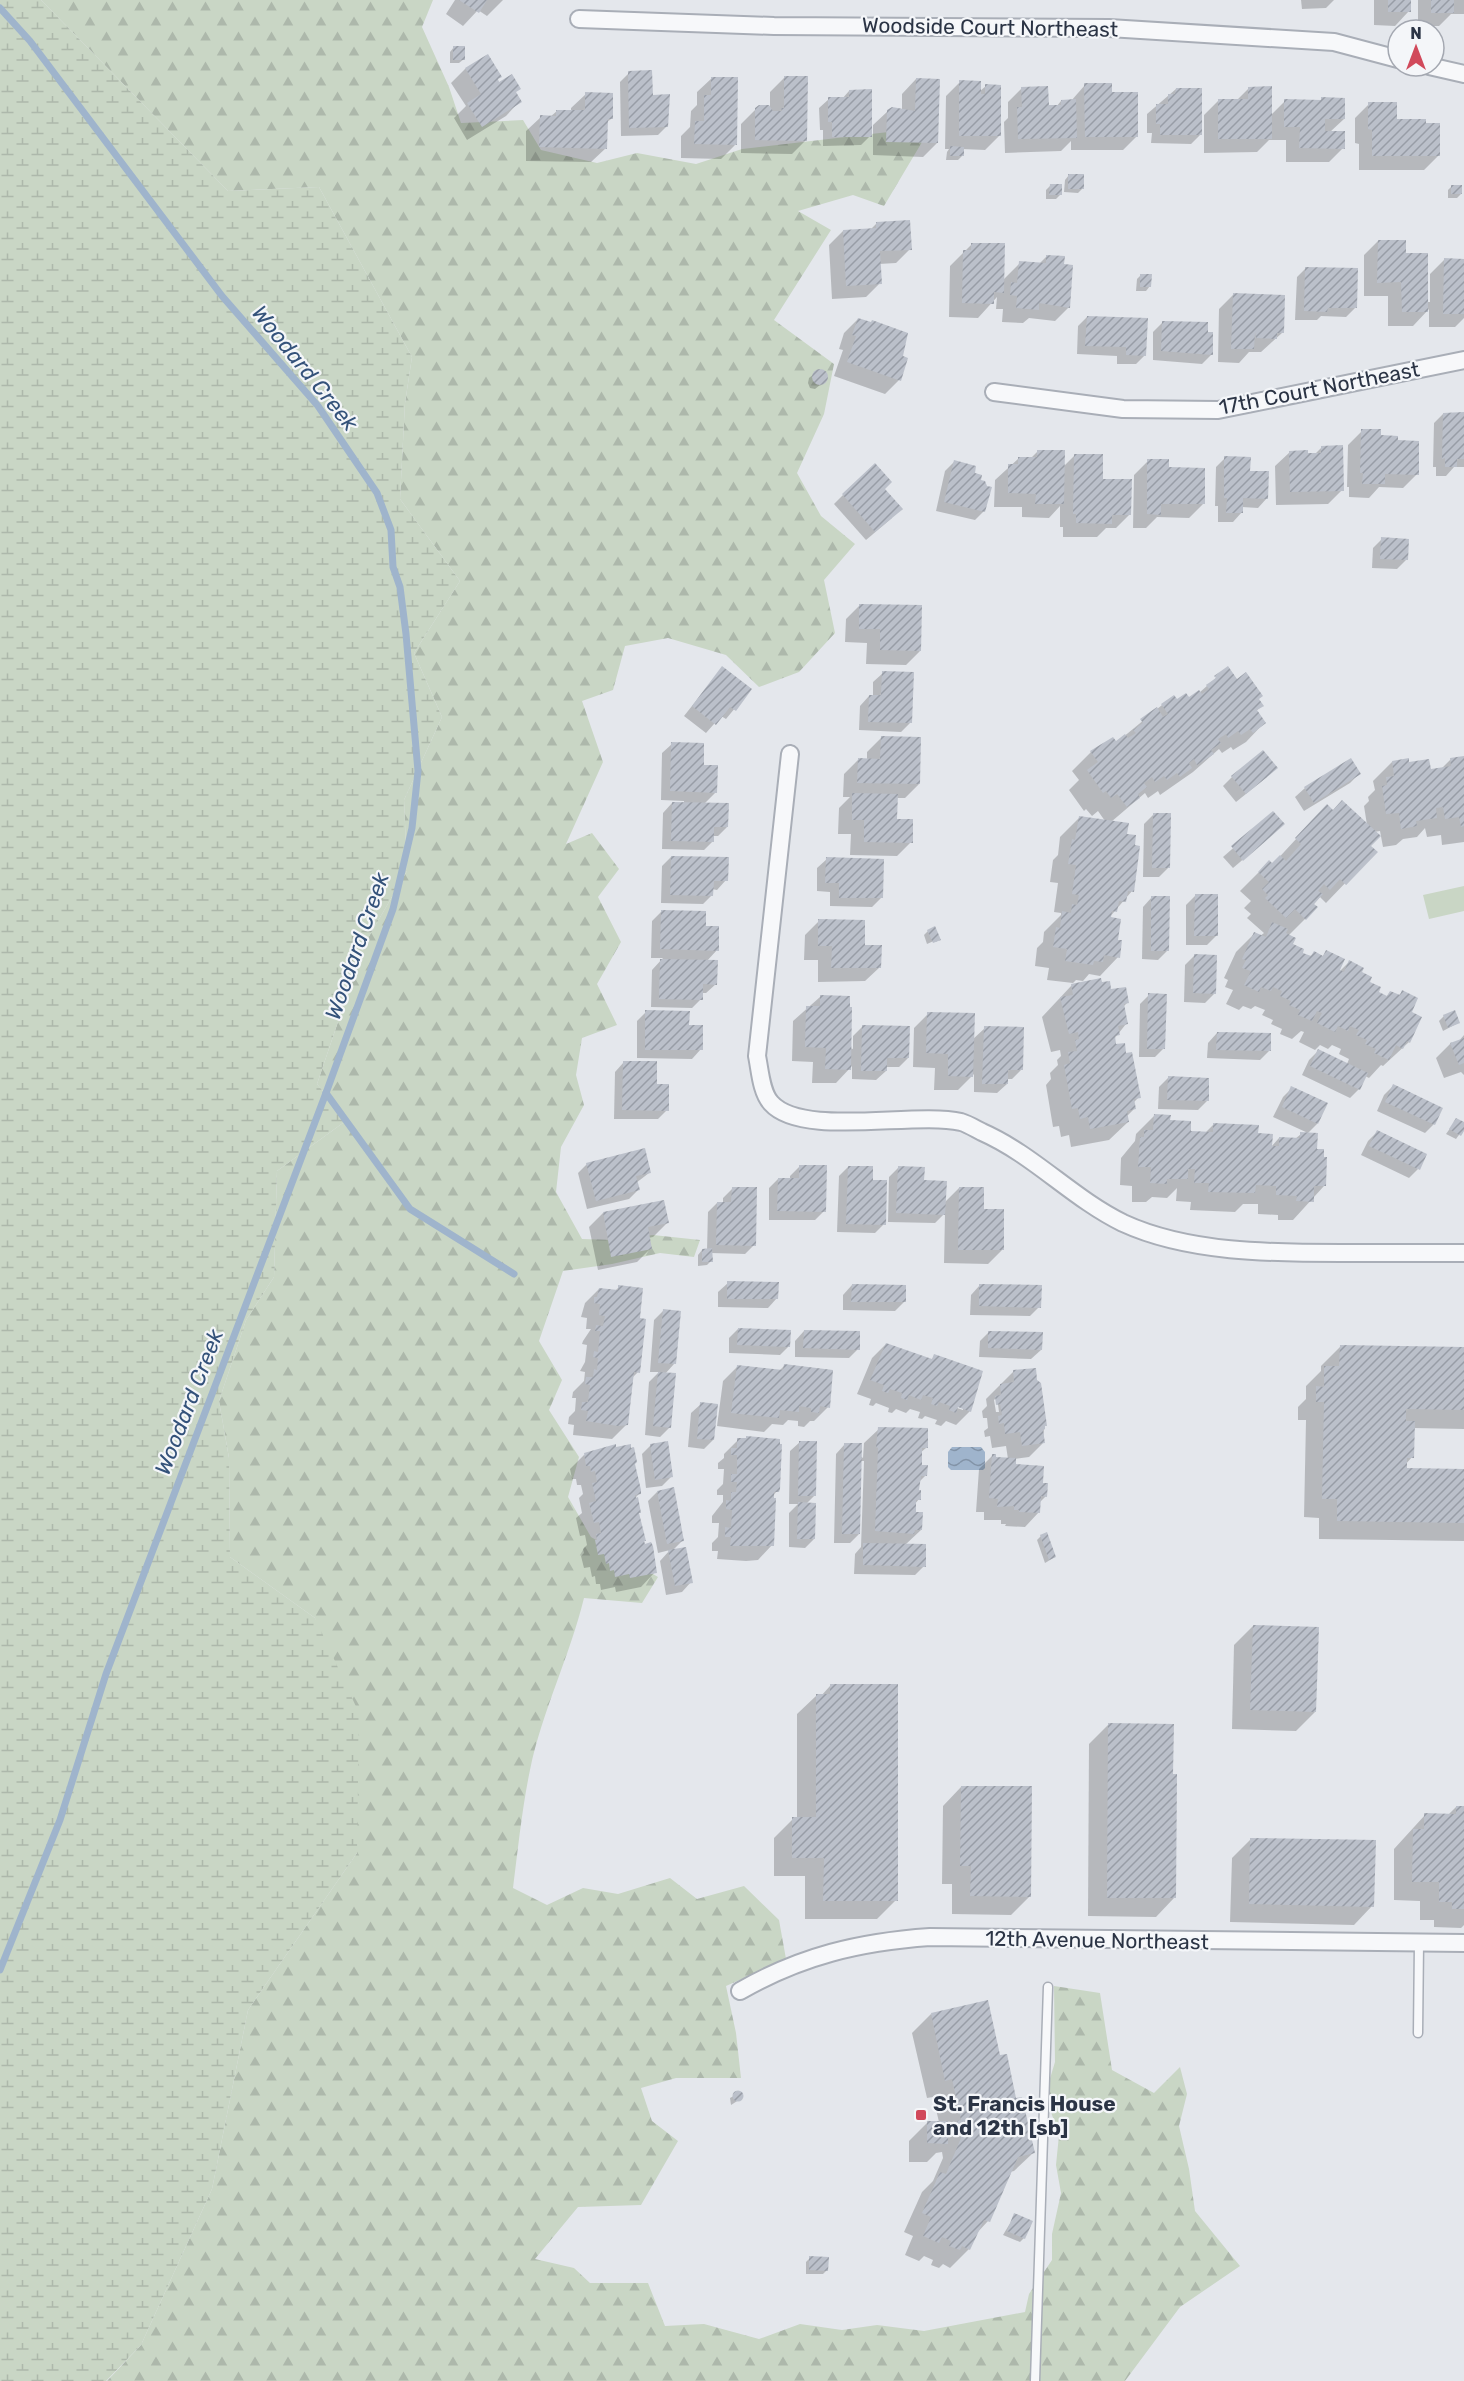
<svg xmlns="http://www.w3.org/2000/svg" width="1464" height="2381" viewBox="0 0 1464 2381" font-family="Rubik,sans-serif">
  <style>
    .forest { fill: url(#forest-firs) }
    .wetland { fill: url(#wetland-marsh) }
    .park { fill: #c9d6c5 }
    .water { fill: url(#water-waves) }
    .shadow { fill: #0003; fill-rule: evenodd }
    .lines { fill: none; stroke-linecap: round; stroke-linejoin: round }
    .stream { stroke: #9fb4cc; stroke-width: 7 }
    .building { fill: url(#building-hatch) }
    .service-casing { stroke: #a9aeb7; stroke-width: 11 }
    .minor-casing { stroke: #a9aeb7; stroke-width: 20 }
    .service { stroke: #f7f8fa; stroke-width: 8 }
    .minor { stroke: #f7f8fa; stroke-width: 16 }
    .poi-dot { fill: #d1495b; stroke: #f4f6f9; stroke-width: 2 }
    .labels { text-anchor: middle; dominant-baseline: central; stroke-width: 4.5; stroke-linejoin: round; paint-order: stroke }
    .street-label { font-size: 21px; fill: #2b3445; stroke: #f4f6f9 }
    .poi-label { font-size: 21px; font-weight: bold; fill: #2b3445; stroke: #f4f6f9; text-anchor: start }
    .water-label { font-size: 22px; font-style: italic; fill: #34527a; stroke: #f4f6f9 }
  </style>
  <defs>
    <pattern id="forest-firs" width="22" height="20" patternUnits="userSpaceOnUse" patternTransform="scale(1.5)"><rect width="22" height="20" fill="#c9d6c5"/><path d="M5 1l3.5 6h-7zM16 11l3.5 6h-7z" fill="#adb8ab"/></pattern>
    <pattern id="wetland-marsh" width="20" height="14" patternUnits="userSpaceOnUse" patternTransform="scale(1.5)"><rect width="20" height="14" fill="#c9d6c5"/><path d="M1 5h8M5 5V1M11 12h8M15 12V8" fill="none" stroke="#adb8ab"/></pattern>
    <pattern id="water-waves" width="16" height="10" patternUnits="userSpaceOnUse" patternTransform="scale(1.5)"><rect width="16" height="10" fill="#9fb4cc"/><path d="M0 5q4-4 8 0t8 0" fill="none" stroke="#8293a7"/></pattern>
    <pattern id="building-hatch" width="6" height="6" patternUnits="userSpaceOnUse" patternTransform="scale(1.5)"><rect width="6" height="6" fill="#bbc0ca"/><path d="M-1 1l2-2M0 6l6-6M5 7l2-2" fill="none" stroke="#989da6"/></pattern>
  </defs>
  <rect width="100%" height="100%" fill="#e4e7ec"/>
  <path class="forest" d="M41 0H433L422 27 449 87 461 123 523 120 541 150 597 163 637 153 696 164 742 149 931 127 884 206 853 195 798 211 831 230 774 320 834 364 824 414 797 473 821 516 855 544 824 580 835 633 799 672 759 687 726 655 668 638 625 646 613 690 582 701 603 762 566 844 592 833 619 869 598 897 621 942 597 984 617 1025 582 1038 576 1075 584 1105 561 1147 556 1192 582 1239 614 1240 653 1235 700 1240 694 1257 660 1253 612 1264 563 1271 539 1341 562 1380 549 1410 579 1457 568 1497 591 1537 658 1577 642 1603 584 1598C570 1656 542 1711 530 1770 522 1808 518 1849 513 1888L547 1905 583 1888 618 1894 670 1878 697 1899 744 1886 779 1920 786 1959 726 1986 736 2033 741 2078H676L641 2088 652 2121 678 2141 641 2205 578 2207 535 2259 574 2268 590 2283H648L665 2326 704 2324 759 2339 800 2324 842 2330 877 2325 924 2331 1025 2312 1029 2294 1052 2260V2234L1061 2193 1056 2165 1059 2135 1045 2095 1055 2062 1054 1986 1100 1993 1112 2070 1154 2093 1180 2067 1187 2094 1179 2126 1189 2169 1195 2211 1240 2266 1180 2307 1125 2381H107L141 2345 212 2189 248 2010 357 1853 315 1618 230 1557 229 1458 219 1401 246 1320 274 1277 277 1171 347 1120 317 1084 364 945 407 871 404 800 442 717 414 653 460 581 400 499 405 403 412 357 319 187 228 191Z"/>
  <path class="wetland" d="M0 0H41L228 191 319 187 412 357 405 403 400 499 460 581 414 653 442 717 404 800 407 871 364 945 317 1084 347 1120 277 1171 274 1277 246 1320 219 1401 229 1458 230 1557 315 1618 359 1713 357 1853 248 2010 212 2189 141 2345 106 2381H0Z"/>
  <path class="park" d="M1464 886V911L1429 919 1423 895Z"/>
  <path class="water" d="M952 1447H981L985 1452V1468L983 1470H951L948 1467V1452Z"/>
  <g class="shadow">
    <path d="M455 0H503L487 16 478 10 463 26 446 14Z"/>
    <path d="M1301 0H1334L1326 8 1302 9Z"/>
    <path d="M1374 0H1409V11L1395 26 1374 25Z"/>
    <path d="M1418 0H1464V14H1451L1439 26H1418Z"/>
    <path d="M454 47 464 59 459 63H450V52Z"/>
    <path d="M487 56 496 80 515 93 520 101 506 116 467 140 454 118 466 106 451 83 465 69Z"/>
    <path d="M629 73 652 96 667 126 658 135 621 136 620 82Z"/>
    <path d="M712 78 735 145 721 159 681 158V136L690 127 691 111 697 105V92Z"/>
    <path d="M784 78 806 140 792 154 741 153V124L756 109 770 107V92Z"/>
    <path d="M916 79 937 143 923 157 873 155V125L888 111 902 109V94Z"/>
    <path d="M960 82 980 91 986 86 999 136 985 150 962 149V156L958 160H946L947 152 949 149H945L946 96Z"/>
    <path d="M1085 85 1110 94 1137 136 1123 150H1071V141L1061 151 1005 153 1004 122 1008 118V102L1022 88 1047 107H1056L1061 101H1071Z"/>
    <path d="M1249 88 1271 115 1285 101H1319L1322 99 1344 119 1330 132 1343 148 1329 162H1286V140H1269L1257 152 1204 153V115L1218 101 1237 100Z"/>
    <path d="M1176 89 1200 135 1191 144 1151 143 1152 133H1147V114Z"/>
    <path d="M849 91 870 134H872L861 145 823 146V130H820L819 108 829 99H842Z"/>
    <path d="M586 94 611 119 606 123V148L591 162 526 161V131L541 117H550L557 111H571V108Z"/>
    <path d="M1369 104 1395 121 1438 156 1424 170H1359V144L1355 143V118Z"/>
    <path d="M1069 175 1082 189 1078 193 1064 192 1065 180Z"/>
    <path d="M1050 186 1060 195 1056 199H1046V190Z"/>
    <path d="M1452 186 1461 194 1457 198H1448V190Z"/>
    <path d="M876 224 910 249 896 263 879 264 880 283 866 297 832 299 829 245 843 231 871 229Z"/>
    <path d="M1378 241 1405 254 1427 302H1430V274L1444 260H1464V318L1455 327H1429V309L1413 326H1388V296H1364V255Z"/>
    <path d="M972 244 1003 280 1020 263 1039 264 1047 256 1063 266 1069 307 1055 321 1029 318 1023 323 1002 322 1003 309H996L997 297 978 318 949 317 950 266Z"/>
    <path d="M1306 268 1355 308 1346 317 1321 316 1317 320H1295L1297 277Z"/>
    <path d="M1141 275 1150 286 1146 291H1136L1137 279Z"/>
    <path d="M1233 295 1282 333 1261 352H1249L1239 363 1218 362 1219 309Z"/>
    <path d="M1087 317 1145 355 1136 364H1117V356L1077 354 1078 326Z"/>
    <path d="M858 319 901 356 899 380 885 394 834 376 843 350 839 349 844 333Z"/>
    <path d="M1163 322 1211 355 1202 364 1153 360V332Z"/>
    <path d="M819 370 824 372 826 376 825 381 815 389 810 388 808 383 809 378Z"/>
    <path d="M1443 414 1464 429V467H1454L1446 476H1436V467H1433L1434 423Z"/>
    <path d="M1362 431 1397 441 1417 474 1403 488 1379 487 1369 498 1349 497V487H1347L1348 445Z"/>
    <path d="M1322 447 1342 490 1328 504 1276 505 1275 466 1290 452 1315 454Z"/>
    <path d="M1038 451 1063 467 1075 455 1102 480 1130 514 1116 528H1106L1097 537H1063V527H1060V506L1049 518 1022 517V507H994L995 480 1019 458H1031Z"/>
    <path d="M1225 458 1249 473 1267 498 1258 508 1242 507V512L1233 522H1218V506H1215L1216 467Z"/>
    <path d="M1148 461 1203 504 1189 518 1157 517 1146 528H1133L1134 475Z"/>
    <path d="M954 462 973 474 984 511 975 520 936 511 945 471Z"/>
    <path d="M883 489 892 518 866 540 834 504 843 495Z"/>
    <path d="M1382 539 1406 560 1397 569 1372 568 1373 548Z"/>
    <path d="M860 605 920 651 906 665 866 664 867 643 845 642 846 619Z"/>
    <path d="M722 668 750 690 726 719 721 716 706 733 684 716Z"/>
    <path d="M1227 668 1237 681 1262 706 1256 711 1264 723 1246 742 1233 750 1231 747 1222 753 1219 749 1193 772 1160 795 1158 791 1148 798 1145 793 1111 822 1125 835 1132 891 1108 919 1116 941 1118 957 1100 976 1089 974 1083 981 1076 980 1073 983 1047 980 1049 968 1035 966 1037 948 1043 942 1044 932 1061 915V913L1054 912 1058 883 1050 882 1053 860 1058 855 1060 837 1079 818 1105 821 1098 811 1092 816 1086 809 1084 811 1069 790 1079 780 1072 771 1091 752 1116 743 1162 705 1189 699 1199 693Z"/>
    <path d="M883 673 910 723 901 732 859 730 860 706 869 696H873V682Z"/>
    <path d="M881 738 919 784 905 798H896V820L911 842 897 856 850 855 851 834H838L839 808 850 797H843L844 774 858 760H867V752Z"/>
    <path d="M672 744 702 766 716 792 704 804 727 827 718 836H713V841L704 850 662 849 663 813 672 803H684V801L661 800 662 753Z"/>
    <path d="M1464 757V842L1442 845 1441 835 1427 837 1425 828 1417 837 1403 839 1396 845 1383 847 1380 831 1374 832 1369 846 1375 852 1326 903 1320 897 1313 905 1305 919 1288 936 1292 945 1301 953 1309 957 1314 953 1322 957 1326 952 1336 975 1349 962 1377 992 1386 997 1390 992 1398 996 1402 992 1410 1013 1409 1042 1383 1066 1381 1065 1369 1078 1365 1076 1359 1089 1350 1098 1302 1075 1309 1060 1318 1051 1347 1064 1349 1059 1339 1054 1341 1049 1332 1045 1328 1049 1320 1045 1315 1050 1299 1042 1304 1032 1301 1031 1292 1039 1280 1034 1282 1029 1271 1024 1273 1020 1262 1015 1265 1010 1255 1006 1251 1009 1243 1006 1239 1010 1226 1004 1233 990 1225 987 1228 980 1224 978 1236 952 1255 933 1260 936 1264 933 1247 918 1251 914 1244 908 1251 901 1240 891 1269 862 1272 865 1309 825 1333 811 1367 825 1364 806 1369 801 1368 797 1375 790 1373 781 1392 762 1429 771 1441 769 1451 759Z"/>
    <path d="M1359 774 1350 783 1304 811 1295 797 1305 788Z"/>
    <path d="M1232 777H1267L1236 802 1223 786Z"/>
    <path d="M1273 813 1274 833 1233 868 1223 857Z"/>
    <path d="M1154 814 1168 868 1159 877H1143L1144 824Z"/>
    <path d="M671 857 726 880 717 890 712 889V895L703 904 661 903 662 866Z"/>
    <path d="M827 859 881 898 872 907 830 906V892L817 891V868Z"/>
    <path d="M1195 896 1216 936 1207 945H1186V905Z"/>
    <path d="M1152 897 1167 951 1158 960 1142 959 1143 907Z"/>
    <path d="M661 912 705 927 717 950 706 962 716 984 706 993H701V999L692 1008 651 1007 652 970 663 958H651L652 921Z"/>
    <path d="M819 921 863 946 880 967 865 981 818 982V960H804L805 935Z"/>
    <path d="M928 931 939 939 936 942V940L927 944 924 935Z"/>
    <path d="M1194 956 1215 993 1205 1003 1184 1002 1185 965Z"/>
    <path d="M1101 984 1127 1003 1123 1007 1126 1024 1114 1039 1139 1097 1133 1103 1134 1109 1127 1116 1128 1122 1109 1140 1071 1147 1069 1135 1061 1137 1059 1126 1053 1127 1046 1085 1051 1079 1050 1073 1058 1065 1057 1060 1061 1056 1060 1050 1051 1052 1042 1017 1072 985Z"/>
    <path d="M1149 995 1164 1048 1155 1057H1139L1140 1004Z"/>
    <path d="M820 997 850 1048 853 1049V1036L862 1027 908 1058 899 1067H886V1071L876 1080 852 1079V1066L836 1083H812L813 1062 792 1061 793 1021Z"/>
    <path d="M646 1012 688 1027 701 1049 692 1059 637 1058V1021Z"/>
    <path d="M928 1014 972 1040 985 1028 1021 1070 1012 1079H1007V1084L997 1093 974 1092V1074L958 1090H934L935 1068 913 1067 914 1028Z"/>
    <path d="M1444 1016 1458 1023 1443 1031 1439 1021Z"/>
    <path d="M1217 1033 1269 1051 1260 1060 1207 1058 1208 1043Z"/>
    <path d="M1464 1035V1075L1461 1072 1444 1078 1436 1058 1450 1044 1458 1042Z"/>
    <path d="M624 1062 655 1085 667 1110 658 1119H614L615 1072Z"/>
    <path d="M1168 1078 1207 1101 1198 1110 1158 1109 1159 1087Z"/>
    <path d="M1393 1086 1434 1124 1425 1133 1377 1111 1384 1095Z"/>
    <path d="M1292 1088 1326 1104 1317 1124 1308 1133 1273 1117 1283 1097Z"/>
    <path d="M1154 1116 1189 1132 1205 1133 1214 1124 1257 1134 1271 1147 1279 1138 1295 1139 1301 1134 1322 1159 1324 1186 1293 1220H1278V1215L1258 1214V1204H1243L1235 1212 1190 1210 1191 1202 1176 1201 1177 1188 1167 1198 1152 1197 1146 1202H1132V1186L1120 1185 1121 1158 1135 1141 1136 1134Z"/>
    <path d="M1456 1120 1464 1124V1128L1456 1139 1446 1134Z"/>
    <path d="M1377 1132 1418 1169 1409 1178 1361 1155 1368 1141Z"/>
    <path d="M587 1164 649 1173 636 1183 638 1190 629 1199 587 1209 578 1173Z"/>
    <path d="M800 1166 824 1211 815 1220H769V1188L778 1179H790V1176Z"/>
    <path d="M848 1167 872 1181 884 1224 875 1233 837 1232 839 1176Z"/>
    <path d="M898 1168 923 1182 944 1203 959 1188 982 1210 1002 1250 988 1264 944 1263 945 1213 935 1223 888 1222 889 1177Z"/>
    <path d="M733 1188 754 1245 745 1254 711 1253V1261L707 1265 698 1266V1255L702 1250H707L708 1212 717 1203H723V1198Z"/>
    <path d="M603 1213 667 1223 653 1237 648 1238 651 1248 637 1262 598 1270 589 1227Z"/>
    <path d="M728 1283 777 1298 768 1308 718 1307V1292Z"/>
    <path d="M852 1285 904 1302 895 1311 843 1310V1295Z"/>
    <path d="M980 1285 1039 1307 1030 1316 970 1315 971 1295Z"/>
    <path d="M619 1287 638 1320V1372L632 1378 626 1425 612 1439 573 1435 574 1425 568 1424 569 1417 575 1411 576 1398H572L573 1392 584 1381 585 1372 580 1371 585 1362 587 1345 582 1344 583 1341 591 1329H586L587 1318 581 1317 585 1303 599 1289 615 1291Z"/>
    <path d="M663 1311 674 1364 665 1374 670 1427 660 1437 645 1435 649 1382 659 1372H650L654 1320Z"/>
    <path d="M738 1329 789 1346 780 1355 729 1353V1338Z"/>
    <path d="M804 1331 858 1349 849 1358 795 1357V1341Z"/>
    <path d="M989 1332 1041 1350 1031 1359 979 1357 980 1341Z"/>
    <path d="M886 1344 931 1360 935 1356 970 1411 956 1425 946 1421 941 1426 935 1424 937 1420 925 1416 922 1419 918 1418 920 1412 910 1409 906 1413 896 1409 892 1413 888 1412 889 1408 876 1403 873 1406 869 1405 871 1399 857 1394 872 1358ZM951 1406 963 1407V1410Z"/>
    <path d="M1340 1347 1464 1349V1429L1413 1428 1412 1457 1405 1465V1470L1464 1471V1541L1319 1539V1518L1304 1517 1306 1420H1298V1407L1306 1399V1386L1321 1371V1366Z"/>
    <path d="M785 1365 828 1407 814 1421H810L804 1427 798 1426V1421L788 1420 783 1425 772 1424 764 1432 717 1426 723 1381 737 1367 779 1371Z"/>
    <path d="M1013 1372 1044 1427 1043 1443 1029 1457 1015 1459 1014 1465 1042 1484 1046 1496 1039 1503V1512L1025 1527 1005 1526 1006 1524H1001V1520H984V1512H976L979 1469 993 1455 994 1458 1008 1459 1006 1446 992 1448 990 1436 985 1437 984 1431 988 1428 987 1418H983L982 1411 987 1406 986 1399ZM997 1397 999 1412H996L994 1400Z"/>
    <path d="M701 1404 713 1440 704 1449 688 1447 691 1413Z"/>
    <path d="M879 1429 926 1448 920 1453V1467L926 1475 919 1482 917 1492 919 1499 914 1505V1513L921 1530 905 1545 924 1566 915 1575 854 1574 855 1554 861 1547 864 1461H860L859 1534 850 1543H834L836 1454 845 1444 863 1458 864 1443Z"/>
    <path d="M738 1440 777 1491 773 1496 772 1545 758 1560 746 1561 717 1559 718 1551H712V1543L718 1537 719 1523H712V1516L723 1502V1495H717V1490L723 1484 724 1469H718V1463L724 1458V1454Z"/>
    <path d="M800 1442 815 1495 806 1504 814 1539 805 1548 789 1547V1513L798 1504H789L790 1451Z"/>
    <path d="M651 1445 671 1477 662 1486 646 1488 642 1454Z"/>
    <path d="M584 1455 633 1464 640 1493 636 1497 639 1512 638 1514 645 1541 643 1542 655 1572 641 1587 616 1592 615 1587 601 1590 600 1584H596L595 1576 592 1577 590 1567 584 1568 581 1556 584 1553 583 1549 587 1545 585 1535 580 1536 576 1518 582 1513 579 1498 583 1494 581 1485H577L576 1479H572L570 1469Z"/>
    <path d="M657 1492 683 1540 672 1551 691 1582 682 1592 666 1595 660 1561 670 1550 658 1553 648 1501Z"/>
    <path d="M1041 1536 1055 1557 1045 1563 1037 1540Z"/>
    <path d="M1253 1626 1315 1712 1296 1731 1232 1729 1234 1645Z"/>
    <path d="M830 1686 896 1900 877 1919H805V1876H774V1838L793 1819H797V1714L816 1696H821Z"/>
    <path d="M1108 1725 1174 1898 1156 1917 1088 1916 1089 1744Z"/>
    <path d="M961 1787 1030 1896 1011 1915 952 1914V1884H942L943 1806Z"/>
    <path d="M1456 1807H1464V1925L1461 1928 1434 1927V1920H1420V1901L1394 1900V1849L1425 1815H1448Z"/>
    <path d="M1251 1839 1372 1906 1354 1925 1230 1922 1232 1858Z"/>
    <path d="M931 2014 999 2057 1033 2153 1014 2171 1010 2172 988 2221 976 2234 969 2249 950 2268 943 2264 939 2268 931 2265 933 2260 924 2256 919 2261 905 2255 913 2236 904 2232 922 2192 933 2181 943 2158 942 2152 936 2153 927 2162H909V2141L928 2122H939L933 2097 927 2098 912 2033Z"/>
    <path d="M741 2092 742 2098 731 2105 730 2098Z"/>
    <path d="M1015 2215 1024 2238 1020 2242 1003 2235Z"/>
    <path d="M810 2258 827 2270 823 2274H806V2262Z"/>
  </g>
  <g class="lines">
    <g class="stream">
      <path d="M0 8 30 41 222 296 318 406 377 493 391 530 393 567 400 587 406 634 418 771 412 828 393 909 326 1093 106 1674 60 1820 0 1970"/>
      <path d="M326 1093 410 1209 514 1274"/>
    </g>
  </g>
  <g class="building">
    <path d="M459 0H487L479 13Z"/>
    <rect x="1388" y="0" width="23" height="12"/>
    <rect x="1431" y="0" width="23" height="13"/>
    <rect x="453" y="46" width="12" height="14"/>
    <path d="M488 54 502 77 498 79 499 82 512 74 521 89 516 92 522 102 482 127 467 103 481 94 465 68Z"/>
    <path d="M652 70 653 95 670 94 668 127 629 128 628 71Z"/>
    <path d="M784 76H808L807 141 755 140V108L759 105H769L773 111H782L781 108H784Z"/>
    <path d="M711 77H738L737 145 694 144 695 121H704V95H711Z"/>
    <path d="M916 78 940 79 938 143 886 142 887 110 892 107 915 111Z"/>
    <path d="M959 80 981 81V94H985V84L1001 85V136H959Z"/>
    <path d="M1084 83H1112V92H1138V137H1085Z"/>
    <path d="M1048 86 1049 105H1061V100L1076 99 1077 138 1018 139 1017 107H1022L1021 87Z"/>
    <path d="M1272 86V139H1218V99H1248V87Z"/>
    <path d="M1176 88H1202V135H1160V124H1156V104H1168V94H1175Z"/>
    <path d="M872 89V137H832V122H828V97H849V90Z"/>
    <path d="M585 92 613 93V119H608L607 149 539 147 540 115 556 116V110H585Z"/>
    <path d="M1321 97 1345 98V119H1325V131H1345V149L1299 148 1300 127H1284V99L1321 100Z"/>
    <path d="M1368 102H1397V119H1426V123H1440V156H1372V130L1368 129Z"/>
    <path d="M950 146 964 147V156H950Z"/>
    <rect x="1068" y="174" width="16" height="15"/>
    <path d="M1050 184H1062V195H1049Z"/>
    <rect x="1451" y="185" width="11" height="9"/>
    <path d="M910 220 912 250 880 251 882 284 846 286 843 230 876 228V222Z"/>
    <path d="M1378 240H1406V253H1428V312H1402L1401 282 1377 283Z"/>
    <path d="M971 243H1005L1004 293 994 292V304L962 303 963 250H971Z"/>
    <path d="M1046 255 1065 256 1064 264 1073 265 1070 308 1039 303V310L1016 308 1017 296 1010 295 1011 282 1017 283 1019 261 1046 263Z"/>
    <path d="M1444 258 1464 259V314H1443Z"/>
    <path d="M1305 267 1358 268 1357 308H1328L1327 312 1304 311Z"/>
    <path d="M1140 274H1152L1151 287H1140Z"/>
    <path d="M1233 293 1285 295 1284 333H1277V339L1256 338 1255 332 1254 349H1231Z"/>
    <path d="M1087 316 1148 318 1146 356 1126 355V347L1085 346Z"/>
    <path d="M858 318 871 322 872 320 908 333 903 356 908 358 901 381 847 362 856 336 852 335Z"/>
    <path d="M1162 321 1208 322V332H1213V355L1161 351Z"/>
    <circle cx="820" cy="377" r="8"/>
    <path d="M1464 412V459H1457V467H1445V458L1442 459 1443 413Z"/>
    <path d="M1361 429H1381V435L1398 436V440L1419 441V475L1385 474V484H1362L1363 473H1360Z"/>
    <path d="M1343 445 1344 491 1290 492 1289 451 1308 450V453H1321V446Z"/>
    <path d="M1037 450H1065L1064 504H1035L1036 494 1008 493V464H1018V457H1037Z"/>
    <path d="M1074 454H1103V479H1132L1131 515H1112V524L1076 523V514H1073Z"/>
    <path d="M1224 456 1251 457 1250 471H1269L1268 499 1243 498V513H1226L1227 498H1224Z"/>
    <path d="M1147 459H1169V467L1205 468V504H1161V515L1147 514Z"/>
    <path d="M954 460 976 466 975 473 982 475 981 480 985 481 987 486 992 487 985 512 944 502Z"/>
    <path d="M875 463 892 482 885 489 903 509 875 532 842 494Z"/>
    <path d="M1381 537 1409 539 1408 560 1380 559Z"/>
    <path d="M859 604 922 605 921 651 880 650V629H859Z"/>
    <path d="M722 666 752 689 736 711 730 707 716 725 692 706Z"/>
    <path d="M1228 666 1237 679 1246 672 1263 696 1259 699 1264 706 1257 710 1266 723 1253 733 1250 729 1241 735 1238 731 1228 738 1226 734 1218 739 1221 743 1211 750 1214 754 1197 765 1194 759 1189 763 1192 768 1180 777 1177 773 1167 780 1164 776 1155 782 1152 777 1144 783 1147 787 1138 794 1140 798 1127 807 1117 794 1111 798 1106 791 1103 793 1087 770 1098 762 1090 751 1113 737 1116 741 1125 734 1128 738 1136 733 1133 730 1143 723 1140 719 1157 707 1163 717 1168 714 1161 704 1174 695 1177 699 1186 693 1189 697 1199 690 1202 694 1209 689 1206 685 1216 678 1214 676Z"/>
    <path d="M882 671 914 672 912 723 868 722 869 695H881Z"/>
    <path d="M881 736 921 737 920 784 857 783 858 758 880 759Z"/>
    <path d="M671 742 704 743V765H718L717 793 670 791Z"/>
    <path d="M1263 750 1278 768 1246 794 1231 776Z"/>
    <path d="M1464 756V826L1461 827 1459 817 1445 819 1443 807 1436 808 1437 818 1416 821 1417 826 1401 829 1399 813 1386 814 1382 786 1387 785 1386 777 1394 776 1392 761 1409 758V762L1429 759 1431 769 1451 766 1450 758Z"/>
    <path d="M1351 758 1361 774 1314 803 1304 787Z"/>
    <path d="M852 793 898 794 897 819H913V843L864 842V820H852Z"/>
    <path d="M1342 800 1381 836 1371 846 1378 852 1346 885 1340 879 1330 890 1324 884 1318 891 1323 894 1314 904 1318 907 1306 920 1295 909 1286 918 1265 898 1268 895 1262 889 1269 882 1258 872 1269 860 1272 863 1280 855 1286 861 1301 844 1295 838 1327 804 1333 810Z"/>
    <path d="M672 802 729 803 728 827H714V842L671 841Z"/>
    <path d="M1273 811 1285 824 1243 861 1231 846Z"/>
    <path d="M1153 813H1171L1170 868H1152Z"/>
    <path d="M1079 816 1129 823 1127 834 1136 835 1135 845 1140 846 1134 892 1128 891 1126 902 1119 901 1117 912 1112 911 1111 917 1121 919 1118 940H1122L1120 958 1104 955 1103 962 1094 961 1093 965 1065 961 1067 949 1053 947 1056 927 1060 928 1062 911 1071 913 1072 904 1077 905 1079 895 1072 894 1076 865 1068 864 1072 839 1075 840Z"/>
    <path d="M671 856 729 857 728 881H714L713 896 670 895Z"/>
    <path d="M826 857 884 859 883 898H839V883H825Z"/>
    <path d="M1195 894H1218V936H1194Z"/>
    <path d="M1151 896H1170L1169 951H1151Z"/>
    <path d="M661 910 706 911V926H719V951L660 949Z"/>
    <path d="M818 919 865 920V945H882L881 968H831L832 946H818Z"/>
    <path d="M1272 922 1288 929 1286 933 1296 938 1293 944 1304 949 1303 953 1311 956 1314 951 1323 956 1326 950 1345 959 1340 970 1344 972 1349 960 1364 968 1362 972 1372 977 1370 982 1381 987 1379 992 1387 996 1390 991 1400 995 1402 990 1418 998 1412 1012 1422 1017 1410 1043 1407 1041 1403 1049 1396 1045 1389 1060 1374 1053 1376 1049 1365 1044 1367 1040 1356 1035 1359 1030 1350 1026 1348 1031 1338 1026 1335 1032 1317 1023 1322 1013 1317 1011 1312 1021 1298 1015 1300 1010 1289 1005 1291 1001 1280 996 1282 991 1273 987 1271 991 1261 987 1259 992 1244 985 1251 971 1242 968 1246 960 1242 959 1254 932 1266 937Z"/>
    <path d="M935 926 941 940 933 943 927 930Z"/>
    <path d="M1194 954 1217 955 1216 994 1193 993Z"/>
    <path d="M660 959 718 960 717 985 703 984V1000L659 999Z"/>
    <path d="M1101 978 1102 982 1110 981 1111 989 1126 987 1129 1003 1124 1004 1128 1024 1118 1026 1120 1035 1115 1036 1116 1044 1125 1043 1126 1053 1132 1052 1141 1098 1134 1099 1136 1109 1127 1111 1129 1122 1090 1129 1088 1117 1080 1119 1078 1108 1072 1109 1064 1065 1070 1063 1068 1052 1077 1051 1075 1040 1079 1039 1078 1032 1069 1034 1060 997 1073 995 1071 984Z"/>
    <path d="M1148 993 1167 994 1165 1049H1147Z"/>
    <path d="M820 995 850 996V1007H852L851 1070 825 1069 826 1048 805 1047 806 1006H820Z"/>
    <path d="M645 1010 690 1011 689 1025H703V1050H645Z"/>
    <path d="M1455 1010 1460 1023 1448 1028 1443 1015Z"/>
    <path d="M927 1012 975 1013 973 1077 948 1076V1054L926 1053Z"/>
    <path d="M862 1025 910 1026 909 1058H887V1071H861Z"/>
    <path d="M984 1026 1024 1027 1023 1070H1008V1084H982Z"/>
    <path d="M1217 1032 1271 1033V1051L1216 1050Z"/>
    <path d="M1464 1038V1063L1459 1065 1450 1043Z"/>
    <path d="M1318 1049 1368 1073 1360 1090 1310 1066Z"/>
    <path d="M623 1061H657V1084H669V1111L622 1110Z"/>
    <path d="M1168 1076 1209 1078V1101L1167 1100Z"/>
    <path d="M1393 1084 1443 1108 1435 1125 1385 1102Z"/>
    <path d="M1291 1086 1328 1103 1318 1124 1282 1107Z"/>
    <path d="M1154 1114 1171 1115 1170 1120 1191 1121V1131L1213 1132V1123L1259 1125 1258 1133 1273 1134 1272 1146H1279V1137L1300 1138V1132L1318 1133 1317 1149H1324V1157H1327L1326 1186H1314V1202L1296 1201 1297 1196 1276 1195V1186L1256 1185 1255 1193 1208 1192 1209 1183H1194L1195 1169H1188V1179H1167V1184L1150 1183 1151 1167H1138L1140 1137H1144V1130H1153Z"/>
    <path d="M1456 1118 1464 1122V1131L1461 1136 1449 1129Z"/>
    <path d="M1377 1130 1427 1154 1420 1170 1369 1146Z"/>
    <path d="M645 1148 651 1173 636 1176 640 1190 596 1201 586 1163Z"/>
    <path d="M799 1165H827L826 1212 777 1211 778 1178H799Z"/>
    <path d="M848 1166H873V1180H887L886 1225 846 1224Z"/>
    <path d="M898 1166 925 1167 924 1180 947 1181 945 1215 896 1213Z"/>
    <path d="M732 1187H757L756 1246 716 1245 717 1202H731Z"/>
    <path d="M959 1187H984V1209H1004V1250H958Z"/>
    <path d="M664 1200 669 1223 648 1227 652 1249 611 1257 603 1212Z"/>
    <path d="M712 1248 713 1262H702V1249Z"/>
    <path d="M727 1281 779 1282 778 1299H727Z"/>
    <path d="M852 1284 906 1285V1302H851Z"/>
    <path d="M979 1284 1042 1285 1041 1308 979 1306Z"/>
    <path d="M618 1285 643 1288 640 1318 646 1319 640 1373 634 1372 628 1425 618 1426 586 1421 588 1411 581 1410 582 1402H588L590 1385 585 1384 586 1377H593L594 1369 597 1370 598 1358 593 1357 594 1351 598 1352 600 1331H595L596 1325 603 1326 605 1316 599 1315 600 1304 594 1303V1297H597L599 1288 618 1290Z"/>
    <path d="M663 1309 681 1311 676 1364 658 1363Z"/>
    <path d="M738 1328 791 1330 790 1347 737 1345Z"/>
    <path d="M804 1330 860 1331V1350L803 1348Z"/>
    <path d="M988 1331 1043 1332 1042 1350 988 1348Z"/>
    <path d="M886 1343 932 1359 934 1354 983 1371 971 1412 958 1407 956 1413 949 1410 950 1406 939 1402 937 1406 931 1404 933 1398 923 1395 921 1400 909 1395 907 1400 901 1398 902 1393 890 1389 888 1393 882 1391 884 1385 870 1380Z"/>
    <path d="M1340 1345 1464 1347V1410L1406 1409V1421H1415L1414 1458H1407V1468L1464 1469V1523L1337 1521V1499H1322L1324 1402H1316V1386L1324 1387V1366H1339Z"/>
    <path d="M784 1364 833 1370 830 1408 820 1406 819 1413 811 1412V1408L799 1406V1412L780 1410 779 1418 731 1413 737 1365 783 1370Z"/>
    <path d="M1036 1368 1037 1380 1041 1383 1047 1426H1045V1429L1043 1430 1045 1443 1022 1446 1020 1432 1005 1434 1004 1423 999 1424 998 1416 1002 1415 1000 1404 996 1405 995 1396 1001 1395 1000 1384 1014 1382 1013 1370Z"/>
    <path d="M658 1372 676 1373 671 1428 653 1426Z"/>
    <path d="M700 1402 718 1404 714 1440 697 1439Z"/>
    <path d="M878 1427 928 1428V1448H922V1465H928L927 1476H921L919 1490H921V1500H916V1512H923L922 1530H915L914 1534 875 1531 878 1448 876 1447Z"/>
    <path d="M746 1436 780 1439V1444H782L780 1489 779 1492H774V1498H776L774 1546H730L731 1537H725V1527L731 1528 732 1510 726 1509V1500L731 1501V1492H736L737 1482H731V1474H737V1455H731V1448H737V1438H746Z"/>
    <path d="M668 1441 673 1477 655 1480 650 1444Z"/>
    <path d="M799 1441H817L816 1496H798Z"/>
    <path d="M844 1443H862L860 1534H842Z"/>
    <path d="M616 1444V1447L631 1444V1448L634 1447 637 1462 635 1464 641 1490V1494L635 1495 636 1498 638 1497 641 1513H639L646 1541H644L645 1544 651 1542 653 1546 657 1573 630 1578 629 1574 615 1577 614 1570 610 1571 609 1563 606 1564 604 1554 598 1555 595 1540H597L596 1534 601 1533 599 1522 594 1523 589 1503 596 1501 592 1483 597 1482 595 1471 591 1472 590 1466H586L584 1453Z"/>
    <path d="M992 1454H996V1457L1016 1458V1464L1044 1466 1043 1483H1048L1047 1497 1041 1496 1040 1513 1019 1512V1510H1014V1506L997 1507 998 1499 989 1498Z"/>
    <path d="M674 1487 684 1541 667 1544 657 1491Z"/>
    <path d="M798 1502 816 1503 815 1539H797Z"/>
    <path d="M1047 1532 1056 1557 1049 1560 1040 1535Z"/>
    <path d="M863 1543 926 1544V1567L863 1565Z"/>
    <path d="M686 1547 693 1583 675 1586 668 1550Z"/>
    <path d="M1253 1625 1319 1627 1316 1712 1250 1710Z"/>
    <path d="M830 1684H898V1901H823L824 1858H792V1817H816V1694H830Z"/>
    <path d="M1108 1723 1174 1724 1173 1774H1177L1176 1898H1107Z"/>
    <path d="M961 1786H1032L1031 1897 970 1896 971 1866H960Z"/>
    <path d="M1456 1806H1464V1909H1452V1902H1439V1882H1412L1413 1829H1424V1813L1456 1814Z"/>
    <path d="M1250 1838 1376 1840 1374 1907 1249 1904Z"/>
    <path d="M988 2000 1000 2055 1007 2054 1016 2098 1022 2097 1035 2153 1018 2157 990 2222 984 2220 970 2250 962 2246 960 2250 949 2246 951 2241 942 2237 939 2243 923 2236 931 2217 922 2213 940 2172 946 2174 961 2138V2134L948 2137V2144L927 2143V2121H948L949 2127 958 2125 957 2121 961 2120 952 2079 945 2081 931 2013Z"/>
    <circle cx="738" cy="2096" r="5.5"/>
    <path d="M1014 2213 1033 2221 1025 2239 1007 2231Z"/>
    <path d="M809 2256 829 2257 828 2271 809 2270Z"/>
  </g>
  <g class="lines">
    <g class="service-casing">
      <g id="service">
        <path d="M1418 2033 1419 1943"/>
        <path d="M1035 2381 1048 1987"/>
      </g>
    </g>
    <g class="minor-casing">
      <g id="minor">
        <path d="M579 19 774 26 1109 28 1334 42 1398 59"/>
        <path d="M1429 66 1464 74"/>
        <path d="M994 392 1123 409 1218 410 1464 360"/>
        <path d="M790 754 757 1056C760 1070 761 1092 771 1103 802 1138 915 1111 961 1122 968 1124 976 1129 982 1132 1034 1155 1072 1198 1123 1223 1188 1253 1271 1253 1341 1253 1382 1253 1423 1253 1464 1253"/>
        <path d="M740 1991C801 1956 859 1942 930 1937L1464 1943"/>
      </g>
    </g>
    <use href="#service" class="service"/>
    <use href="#minor" class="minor"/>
  </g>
  <rect class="poi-dot" x="915" y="2109" width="12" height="12" rx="3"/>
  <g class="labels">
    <g class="street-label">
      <text transform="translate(990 27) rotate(1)">Woodside Court Northeast</text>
      <text transform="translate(1319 388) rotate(-11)">17th Court Northeast</text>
      <text transform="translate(1097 1940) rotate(1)">12th Avenue Northeast</text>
    </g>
    <g class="poi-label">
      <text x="933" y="2103">St. Francis House<tspan x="933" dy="24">and 12th [sb]</tspan></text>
    </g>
    <g class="water-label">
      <text transform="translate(305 368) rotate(51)">Woodard Creek</text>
      <text transform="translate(357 946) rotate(-71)">Woodard Creek</text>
      <text transform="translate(189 1402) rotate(-69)">Woodard Creek</text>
    </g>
  </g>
  <g transform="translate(1416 48)"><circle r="28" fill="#f4f6f9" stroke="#a4a8b1" stroke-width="1.5"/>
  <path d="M0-4.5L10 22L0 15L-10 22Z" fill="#d1495b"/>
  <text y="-9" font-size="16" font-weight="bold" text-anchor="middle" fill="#2b3445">N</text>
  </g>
</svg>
